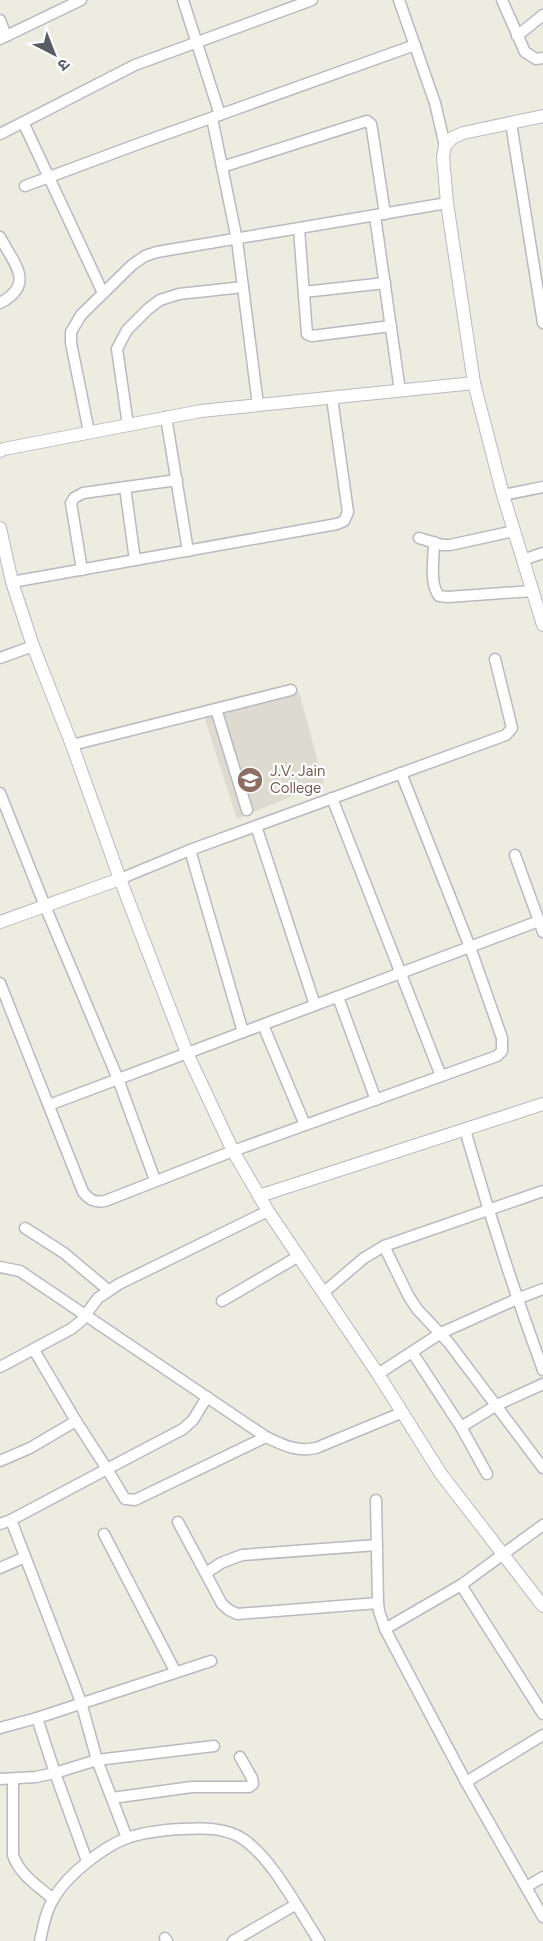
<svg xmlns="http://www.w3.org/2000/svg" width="543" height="1941" viewBox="0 0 543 1941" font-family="Figtree,'Noto Sans Devanagari',sans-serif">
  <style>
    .education { fill: #dddbcf }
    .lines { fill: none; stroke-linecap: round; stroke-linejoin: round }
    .minor-casing { stroke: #b8bac0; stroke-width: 13 }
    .tertiary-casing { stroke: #b8bac0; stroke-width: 14 }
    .minor { stroke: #fff; stroke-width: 10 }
    .tertiary { stroke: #fff; stroke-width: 12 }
    .labels { text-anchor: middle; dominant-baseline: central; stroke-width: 4.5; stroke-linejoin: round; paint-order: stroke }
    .education-label { font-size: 15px; fill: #785e54; stroke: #fff; text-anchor: start }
  </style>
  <rect width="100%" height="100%" fill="#edece0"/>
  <path class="education" d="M299 692 324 783 237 819 204 716Z"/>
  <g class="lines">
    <g class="minor-casing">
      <g id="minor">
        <path d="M183 0 220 115"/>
        <path d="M399 0 435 103 445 146"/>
        <path d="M502 0 525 52 536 59 543 58"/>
        <path d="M0 20 6 36"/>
        <path d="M517 36 543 15"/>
        <path d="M0 39 81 0"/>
        <path d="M212 118 237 240 258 405"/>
        <path d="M23 122 103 293"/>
        <path d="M511 123 543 323"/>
        <path d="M0 134 135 65 312 0"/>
        <path d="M222 167 367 121 371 124 372 129 385 214"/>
        <path d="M25 186 138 144 415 45"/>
        <path d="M375 216 400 391"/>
        <path d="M299 229 307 334 312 336 391 326"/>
        <path d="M0 237C14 264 36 284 0 303"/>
        <path d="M304 292 385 283"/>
        <path d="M166 417 188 551"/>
        <path d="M128 425 117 349 127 330 148 309 160 300 179 294 243 287"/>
        <path d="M89 432 71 343V332L81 315 132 265 145 256 157 252 447 203"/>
        <path d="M125 487 135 560"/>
        <path d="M503 495 543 487"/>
        <path d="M419 538 442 545H450L514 531"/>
        <path d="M434 542C434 559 429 583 439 596L448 597 532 591"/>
        <path d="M523 560 543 553"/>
        <path d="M82 570 71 503 74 498 83 493 177 480"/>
        <path d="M12 582 337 524 344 521 348 512 332 398"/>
        <path d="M0 658 33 646"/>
        <path d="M216 709 247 810"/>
        <path d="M72 745 291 690"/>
        <path d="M0 793 45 906 118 1079 155 1180"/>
        <path d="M332 798 441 1076"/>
        <path d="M256 826 315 1005"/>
        <path d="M190 850 243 1032"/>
        <path d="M515 855 543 932"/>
        <path d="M120 879 190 850 506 735 512 728 495 659"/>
        <path d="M0 983 83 1192C89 1200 95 1203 105 1201L233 1151 497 1056 502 1051V1038L470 947 401 773"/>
        <path d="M338 997 376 1100"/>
        <path d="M263 1025 305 1125"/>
        <path d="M49 1105 539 921"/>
        <path d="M465 1130C488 1211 514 1291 543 1370"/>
        <path d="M25 1228 64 1253 108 1290"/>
        <path d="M384 1246 408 1295 417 1309 449 1343 543 1468"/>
        <path d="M0 1267 20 1271 266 1437C283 1445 296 1452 316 1448L401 1413"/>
        <path d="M323 1293 364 1258 384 1246 543 1191"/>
        <path d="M222 1301 299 1256"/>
        <path d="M412 1352 461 1427 497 1405 543 1384"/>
        <path d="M0 1367 71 1329 81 1321 98 1298 119 1284 268 1211"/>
        <path d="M378 1374 441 1333 517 1299 543 1289"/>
        <path d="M76 1421 107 1469 183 1429 193 1420 207 1397"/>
        <path d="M461 1427 487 1474"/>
        <path d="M0 1461 30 1448 76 1421 34 1350"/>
        <path d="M376 1500 378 1603 379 1611 385 1629"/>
        <path d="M11 1520 81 1702 97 1760 127 1838"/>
        <path d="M178 1522 222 1604 229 1610 237 1614 378 1603"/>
        <path d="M0 1524 11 1520 107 1469 125 1499 135 1500 266 1437"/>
        <path d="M543 1525 461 1585 385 1629 466 1782 543 1917"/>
        <path d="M104 1534 175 1671"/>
        <path d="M0 1568 25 1557"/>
        <path d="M206 1573 221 1563 242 1555 377 1545"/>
        <path d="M461 1585 543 1714"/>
        <path d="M37 1718 55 1773 97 1760 214 1746"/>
        <path d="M0 1728 37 1718 211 1661"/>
        <path d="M0 1779 36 1777 55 1773 87 1861"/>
        <path d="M13 1779V1855C19 1874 38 1886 53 1899"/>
        <path d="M466 1782 543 1735"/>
        <path d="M112 1798 192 1787H249L253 1784 252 1778 240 1757"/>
        <path d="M526 1887 543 1877"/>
        <path d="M165 1938 167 1941"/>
        <path d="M40 1941C43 1927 46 1910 54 1898 67 1875 103 1847 127 1838 144 1832 164 1830 181 1829 202 1828 225 1827 243 1839 273 1859 299 1911 319 1941"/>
        <path d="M233 1941 295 1905"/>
      </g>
    </g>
    <g class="tertiary-casing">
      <g id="tertiary">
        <path d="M543 116 463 133 452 138 445 146 443 157 447 203 474 383 503 495 543 625"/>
        <path d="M0 451 4 449 201 411 474 383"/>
        <path d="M0 528 12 582 33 646 72 745 120 879 187 1053 233 1151 268 1211 378 1374 441 1474 543 1606"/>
        <path d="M0 922 120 879"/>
        <path d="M259 1196 543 1104"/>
      </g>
    </g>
    <use href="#minor" class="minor"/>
    <use href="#tertiary" class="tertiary"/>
  </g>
  <defs>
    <g id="university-disc" transform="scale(1.35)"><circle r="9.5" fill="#8d6e63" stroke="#fff"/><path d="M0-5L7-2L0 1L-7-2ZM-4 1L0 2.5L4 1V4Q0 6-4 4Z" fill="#fff"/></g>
  </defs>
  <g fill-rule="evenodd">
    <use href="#university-disc" x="250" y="780"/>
  </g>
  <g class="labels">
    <g class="education-label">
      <text x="270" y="771">J.V. Jain<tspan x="270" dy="17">College</tspan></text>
    </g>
  </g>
  <g transform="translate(54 54) rotate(138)" stroke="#ffffff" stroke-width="4.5" paint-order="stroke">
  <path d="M0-4.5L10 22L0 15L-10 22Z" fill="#595c62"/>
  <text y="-9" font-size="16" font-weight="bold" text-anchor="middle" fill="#595c62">उ</text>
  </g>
</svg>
